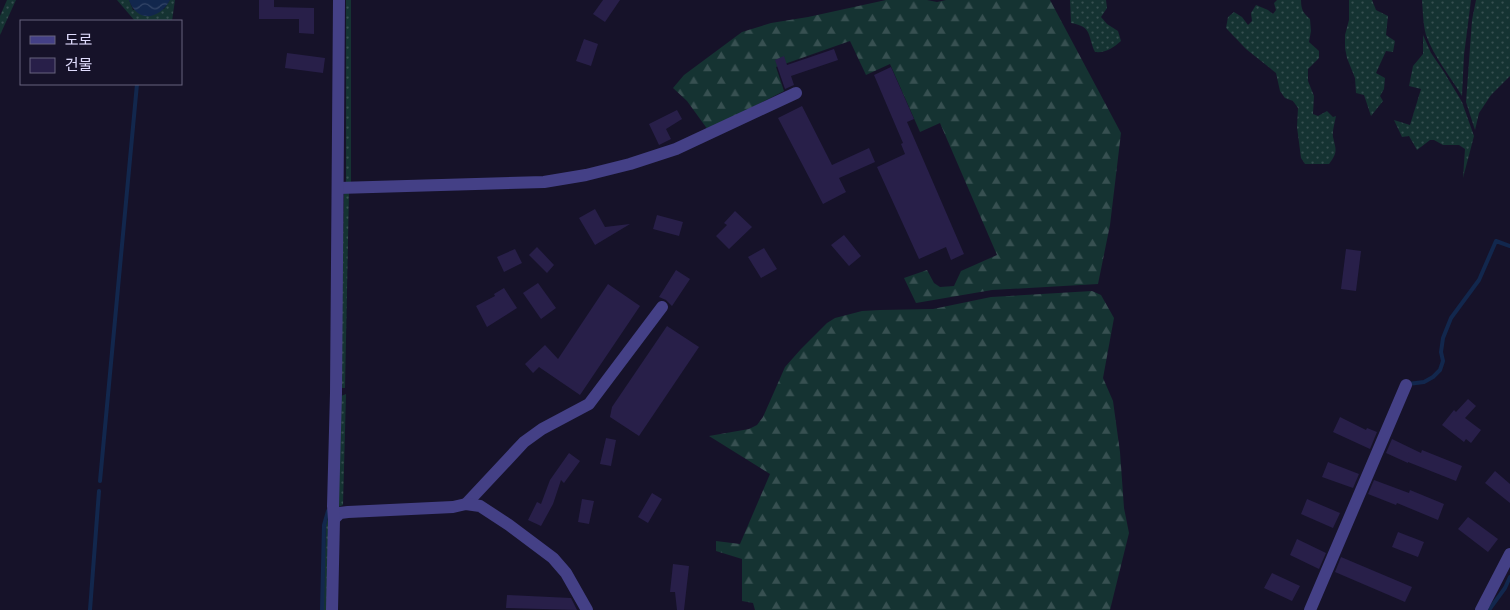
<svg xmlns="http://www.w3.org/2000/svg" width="1510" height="610" viewBox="0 0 1510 610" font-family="Karla,'Noto Sans KR',sans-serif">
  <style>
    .grass { fill: url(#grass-dots) }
    .forest { fill: url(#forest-firs) }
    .water { fill: url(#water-waves) }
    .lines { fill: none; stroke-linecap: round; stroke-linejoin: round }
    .stream { stroke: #12274d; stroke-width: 4 }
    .building { fill: #281f49 }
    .street { stroke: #444086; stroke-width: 12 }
  </style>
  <defs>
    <pattern id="grass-dots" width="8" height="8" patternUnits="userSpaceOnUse" patternTransform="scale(1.25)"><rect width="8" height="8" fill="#153332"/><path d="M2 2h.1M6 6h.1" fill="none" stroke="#375051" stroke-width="1.8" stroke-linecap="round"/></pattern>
    <pattern id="forest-firs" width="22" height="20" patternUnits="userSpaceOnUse" patternTransform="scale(1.25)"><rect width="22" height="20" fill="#153332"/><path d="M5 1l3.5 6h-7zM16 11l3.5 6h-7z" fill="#375051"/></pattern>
    <pattern id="water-waves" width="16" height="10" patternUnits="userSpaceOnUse" patternTransform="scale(1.25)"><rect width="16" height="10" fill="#12274d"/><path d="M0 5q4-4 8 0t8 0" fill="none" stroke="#344668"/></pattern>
  </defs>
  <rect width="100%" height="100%" fill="#161229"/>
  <g class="grass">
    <path d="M7 0H16L0 35V16Z"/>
    <path d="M117 0H129L133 10 164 9 170 0H175L172 21H135Z"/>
    <rect x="346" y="0" width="5" height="182"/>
    <path d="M1070 0H1106L1107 8 1101 17 1107 24 1118 31 1121 41C1113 48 1106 53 1095 52 1087 35 1093 27 1071 23Z"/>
    <path d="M1277 0H1301C1301 9 1303 13 1310 19L1311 31 1309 42 1319 51V58L1308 69V81L1314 96 1313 114 1318 116 1327 111 1333 117 1336 116C1335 122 1332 131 1333 137 1336 150 1338 152 1329 164H1305L1301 158 1297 127 1298 108 1293 101 1285 98 1280 91 1276 73 1246 49 1226 28 1228 17 1234 12 1242 17 1248 25 1252 21 1251 13 1256 5 1268 10 1273 14 1276 10 1274 3Z"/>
    <path d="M1349 0H1372L1376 10 1388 16 1386 35 1395 41 1393 52 1386 51 1376 73 1385 78 1384 89 1380 96 1383 101 1371 116 1364 95 1356 93 1355 78 1347 58 1345 48V35L1349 20Z"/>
    <path d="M1422 0H1471L1464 55 1462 96C1450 76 1434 57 1426 35 1423 24 1423 12 1422 0Z"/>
    <path d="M1476 0H1510V76L1491 95 1479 113 1475 130 1466 102 1472 20Z"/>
    <path d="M1423 35 1431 53 1444 72 1462 102 1474 136 1463 178 1465 149 1459 145H1443L1434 140H1430L1417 150 1409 136 1402 137 1394 120 1410 125 1421 89 1409 86 1413 66 1423 54Z"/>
    <path d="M344 191 349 192 345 388H340Z"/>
    <path d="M346 394 343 505 338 507 341 396Z"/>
    <path d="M330 512 329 610H323L326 524Z"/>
  </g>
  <g class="forest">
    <path d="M886 0H927L937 2 946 0H1050L1121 133 1110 225 1098 284 992 290 916 303 904 278 927 270 934 283 940 287 954 286 961 271 997 255 940 123 920 132 890 64 866 75 850 41 776 67 784 91 708 130 687 101 673 88 684 75 742 32 771 23 808 17Z"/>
    <path d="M1092 291 1101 295 1114 318 1103 378 1113 401 1120 452 1124 508 1129 533 1110 610H755L753 603 742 601V559L716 551V541L740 544 770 474 709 436 749 429 757 425 763 417 785 367 801 349 827 323 835 318 862 311 880 310 933 309 991 297Z"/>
  </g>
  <path class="water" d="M129 0H170C159 20 137 23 129 0Z"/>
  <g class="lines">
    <g class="stream">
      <path d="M1408 384 1424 382 1433 377 1440 370 1443 361 1441 352 1443 338 1451 318 1479 280 1496 241 1510 246"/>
      <path d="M100 481 137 84"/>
      <path d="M90 610 99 491"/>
      <path d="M322 610 324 525 328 511"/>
      <path d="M1489 610 1505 588 1510 577"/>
    </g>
  </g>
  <g class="building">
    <path d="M259 0H274V7L314 8V34L299 33V19H259Z"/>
    <path d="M603 0H620L605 22 593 14Z"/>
    <path d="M584 39 598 44 591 66 576 61Z"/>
    <path d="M834 49 838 60 791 76 794 85 785 89 775 60 784 56 787 65Z"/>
    <path d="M287 53 325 58 323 73 285 68Z"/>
    <path d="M891 67 914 119 907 122 964 254 951 260 946 247 919 259 877 167 905 154 901 144 903 143 874 75Z"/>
    <path d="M802 106 832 165 869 148 875 162 839 178 846 192 823 204 778 118Z"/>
    <path d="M677 110 682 119 666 129 671 139 659 145 649 124Z"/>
    <path d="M595 209 605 227 630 224 595 245 579 218Z"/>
    <path d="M735 211 752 227 729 249 716 236 727 225 724 223Z"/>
    <path d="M657 215 683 222 679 236 653 229Z"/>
    <path d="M844 235 861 256 849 266 831 245Z"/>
    <path d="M537 247 554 265 547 273 529 255Z"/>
    <path d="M764 248 777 269 761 278 748 257Z"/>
    <path d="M515 249 522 263 504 272 497 257Z"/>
    <path d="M1346 249 1361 251 1356 291 1341 289Z"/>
    <path d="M676 270 690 279 672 306 666 300 659 297Z"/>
    <path d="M538 283 556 308 541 319 523 293Z"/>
    <path d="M608 284 640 306 580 395 539 367 533 373 525 364 545 345 558 359Z"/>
    <path d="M504 288 517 308 487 327 476 306 495 296 494 294Z"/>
    <path d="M667 326 699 347 639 436 610 417 612 407Z"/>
    <path d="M1468 399 1476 406 1465 418 1481 430 1471 443 1466 439 1464 442 1442 425 1454 410 1456 412Z"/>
    <path d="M1340 417 1366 430 1367 428 1377 432 1370 449 1333 432Z"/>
    <path d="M606 438 616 440 611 466 600 464Z"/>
    <path d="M1392 439 1421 453 1422 450 1462 466 1456 481 1408 462V463L1386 453Z"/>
    <path d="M569 453 580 461 564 483 561 480 553 504 541 526 528 520 537 502 541 504 550 480Z"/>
    <path d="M1328 462 1359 474 1353 488 1322 477Z"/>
    <path d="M1495 471 1510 484V503L1485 483Z"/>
    <path d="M1374 480 1409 493 1410 490 1444 504 1438 520 1397 503 1396 505 1368 494Z"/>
    <path d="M652 493 662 499 648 523 638 517Z"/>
    <path d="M582 499 594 501 589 524 578 522Z"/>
    <path d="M1307 499 1340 513 1333 528 1301 514Z"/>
    <path d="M1468 517 1498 539 1488 552 1458 529Z"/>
    <path d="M1398 532 1424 542 1418 557 1392 547Z"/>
    <path d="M1297 539 1326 553 1319 569 1290 555Z"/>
    <path d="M1341 557 1412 587 1405 602 1335 572Z"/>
    <path d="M673 564 689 566 684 610H677L675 592H670Z"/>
    <path d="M1272 573 1300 586 1292 601 1264 588Z"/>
    <path d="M507 595 571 598 577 610 506 608Z"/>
  </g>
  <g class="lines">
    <g class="street">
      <path d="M338 188 544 182 586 175 630 164 676 149 796 93"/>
      <path d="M466 504 524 442 542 429 589 404 662 307"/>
      <path d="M334 519 340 513 348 512 453 507 466 504 480 506 509 525 553 558 566 573 587 610"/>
      <path d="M332 610 334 519 333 506 336 393 339 0"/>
      <path d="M1310 610 1406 385"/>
      <path d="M1481 610 1510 554"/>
    </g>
  </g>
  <rect x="20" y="20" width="162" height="65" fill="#161229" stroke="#67637e"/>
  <rect x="30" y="36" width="25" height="8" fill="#444086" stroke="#67637e"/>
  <text x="65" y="45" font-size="15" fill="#e0dcfd">도로</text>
  <rect x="30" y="58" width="25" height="15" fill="#281f49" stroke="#67637e"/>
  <text x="65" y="70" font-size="15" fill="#e0dcfd">건물</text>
</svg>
